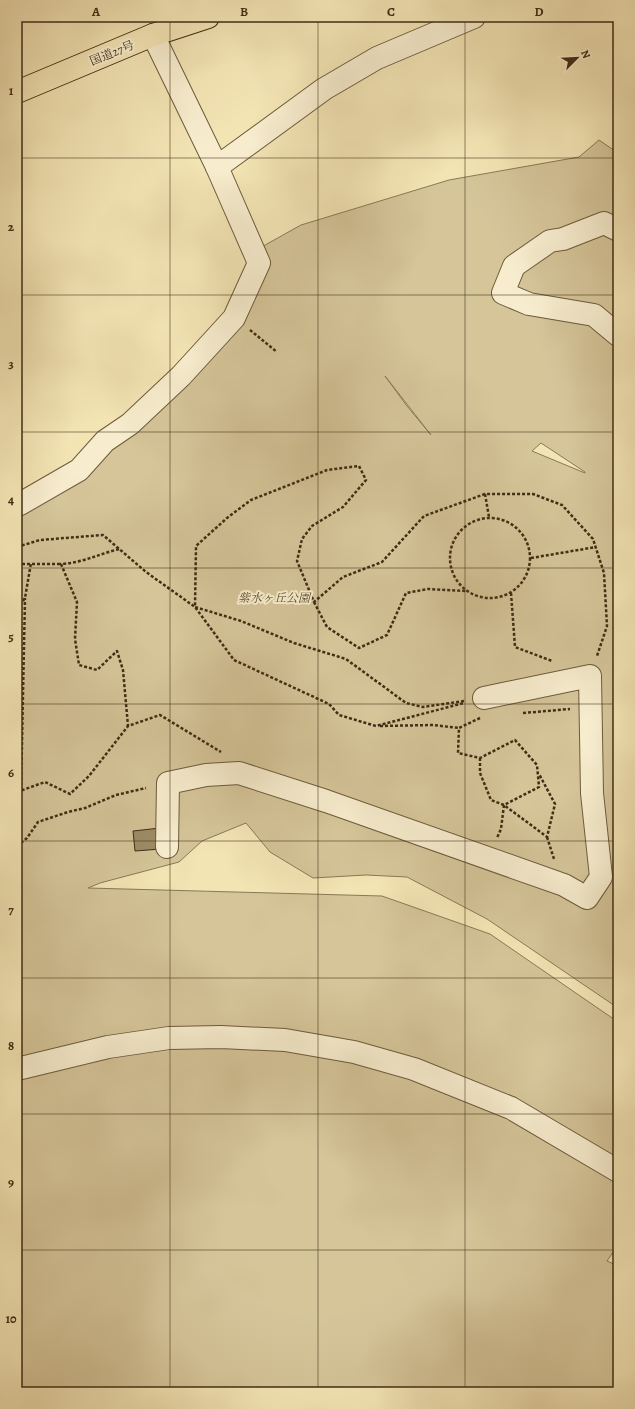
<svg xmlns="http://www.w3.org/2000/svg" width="635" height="1409" viewBox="0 0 635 1409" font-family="Alegreya,'Noto Serif JP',serif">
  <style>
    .green { fill: #d5c599; stroke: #8a7956; fill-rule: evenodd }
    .building { fill: #9d8c67; stroke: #402d14 }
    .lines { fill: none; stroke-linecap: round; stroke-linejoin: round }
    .minor-casing { stroke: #6d5b3c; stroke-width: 24 }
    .highway-casing { stroke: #402d14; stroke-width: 24 }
    .path { stroke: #402d14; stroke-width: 2.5; stroke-dasharray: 3 2; stroke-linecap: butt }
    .minor { stroke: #f7edce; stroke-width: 22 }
    .highway { stroke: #f3e4b4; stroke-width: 22 }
    .grid { fill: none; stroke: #402d14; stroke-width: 1; stroke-opacity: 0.55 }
    .labels { text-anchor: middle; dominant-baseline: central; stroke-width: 4; stroke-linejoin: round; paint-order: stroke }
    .street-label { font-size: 12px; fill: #402d14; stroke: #f7edce }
    .park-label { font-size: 12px; font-style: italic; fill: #5e4b2f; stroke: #f7edce }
    .neatline { fill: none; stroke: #402d14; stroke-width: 1.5 }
    .grid-label { font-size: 13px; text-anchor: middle; font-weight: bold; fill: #402d14 }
  </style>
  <rect width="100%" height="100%" fill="#f3e4b4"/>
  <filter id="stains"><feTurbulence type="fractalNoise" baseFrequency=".005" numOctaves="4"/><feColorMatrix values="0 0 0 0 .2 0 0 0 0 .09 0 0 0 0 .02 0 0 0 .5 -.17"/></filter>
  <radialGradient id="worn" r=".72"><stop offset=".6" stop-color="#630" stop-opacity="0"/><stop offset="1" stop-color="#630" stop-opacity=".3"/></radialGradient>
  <path class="green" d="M599 140 618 153V1008L487 919 407 877 366 875 313 878 270 852 246 823 202 841 179 862 100 883 88 888 382 896 490 934 618 1022V1245L607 1261 618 1266V1392H17V505L79 470 251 298 258 249 301 225 449 180 579 157ZM385 376 431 435 407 406ZM541 443 585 472V473L532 451Z"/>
  <path class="building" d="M160 828 161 849 135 851 133 831Z"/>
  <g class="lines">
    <g class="minor-casing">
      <g id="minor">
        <path d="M217 167 324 89 377 58 474 17"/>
        <path d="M618 230 604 223 563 239 550 241 514 266 503 293 529 304 594 315 618 335"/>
        <path d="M17 505 20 504 79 470 105 441 130 424 181 376 234 318 259 263 217 167 153 35"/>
        <path d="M167 847 168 783 206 775 239 773 326 801 564 885 587 898 601 877 592 793 590 676 484 698"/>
        <path d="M17 1069 108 1047 169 1038 221 1037 285 1040 354 1052 414 1069 511 1108 618 1171"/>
      </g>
    </g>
    <g class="highway-casing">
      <path id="highway" d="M17 92 153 35 208 17"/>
    </g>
    <g class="path">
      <path d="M250 330 277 352"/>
      <path d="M485 494 489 517"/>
      <circle cx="490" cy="558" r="40"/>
      <path d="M17 547 40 540 103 535 146 572 195 607 234 660 329 704 339 715 376 726 464 703"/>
      <path d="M119 549C99 554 82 563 61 564L77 602 75 639 79 665 97 670 117 651 123 670 128 726"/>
      <path d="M531 558 596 547"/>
      <path d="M17 564H61"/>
      <path d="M511 593 515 647 552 661"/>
      <path d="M314 602 327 627 359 648 387 635 406 593 428 589 466 591"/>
      <path d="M17 609 25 598 31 563"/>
      <path d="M464 701 423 707 406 703 346 659 294 643 241 621 195 607 196 546 227 518 251 500 327 470 359 466 366 480 343 507 312 526 302 539 297 561 314 602 343 577 382 562 424 516 485 494H533L562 505 593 539 604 573 607 626 597 656"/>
      <path d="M523 713 570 709"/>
      <path d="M480 718 459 728 458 753 480 758 515 740 537 765 539 787 504 805 501 829 497 838"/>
      <path d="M380 726 433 725 459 728"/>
      <path d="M480 758V773L491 800 504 805 547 837 555 804 539 774"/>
      <path d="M21 790 25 598"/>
      <path d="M17 792 45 782 70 794 89 776 128 726 160 715 221 752"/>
      <path d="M547 837 554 859"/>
      <path d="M17 846 27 838 38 822 68 812 85 808 116 795 146 788"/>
    </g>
    <use href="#minor" class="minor"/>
    <use href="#highway" class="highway"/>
  </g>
  <path class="grid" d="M170 17V1392M318 17V1392M465 17V1392M17 158H618M17 295H618M17 432H618M17 568H618M17 704H618M17 841H618M17 978H618M17 1114H618M17 1250H618"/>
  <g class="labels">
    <g class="street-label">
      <text transform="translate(112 53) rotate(-22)">国道27号</text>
    </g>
    <g class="park-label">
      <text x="274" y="598">紫水ヶ丘公園</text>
    </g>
  </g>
  <rect width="635" height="1409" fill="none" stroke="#f3e4b4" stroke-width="44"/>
  <g transform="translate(577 58) rotate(66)" stroke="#f7edce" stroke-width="3" paint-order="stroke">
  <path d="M0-3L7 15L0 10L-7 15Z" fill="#402d14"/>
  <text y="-6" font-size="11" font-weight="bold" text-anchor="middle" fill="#402d14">N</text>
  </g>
  <rect x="22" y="22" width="591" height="1365" class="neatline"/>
  <g class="grid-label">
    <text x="96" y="16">A</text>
    <text x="244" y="16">B</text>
    <text x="391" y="16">C</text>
    <text x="539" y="16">D</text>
    <text x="11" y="95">1</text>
    <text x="11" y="231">2</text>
    <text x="11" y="368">3</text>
    <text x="11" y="504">4</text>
    <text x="11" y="641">5</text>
    <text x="11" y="777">6</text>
    <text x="11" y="914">7</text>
    <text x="11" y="1050">8</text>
    <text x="11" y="1187">9</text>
    <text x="11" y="1323">10</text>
  </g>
  <rect width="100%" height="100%" filter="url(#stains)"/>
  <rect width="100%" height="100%" fill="url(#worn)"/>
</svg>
